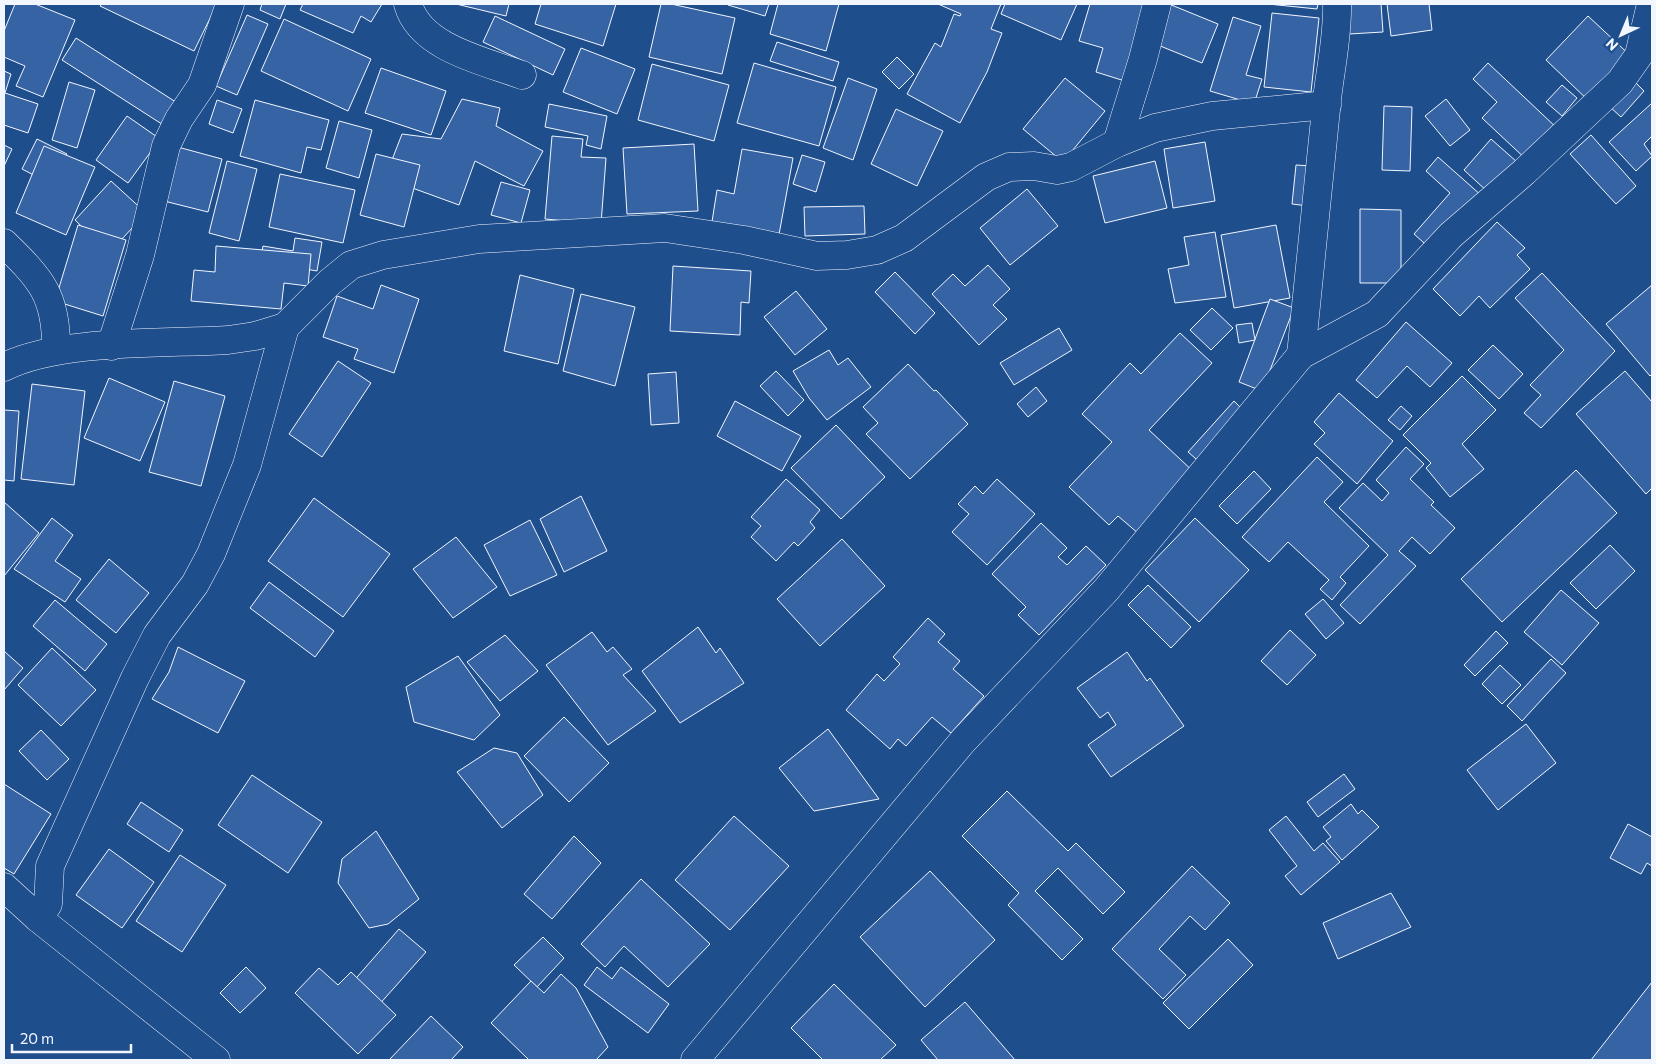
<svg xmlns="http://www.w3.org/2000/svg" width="1656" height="1064" viewBox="0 0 1656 1064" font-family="Commissioner,sans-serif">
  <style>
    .building { fill: #3563a3; stroke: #f2f6ff }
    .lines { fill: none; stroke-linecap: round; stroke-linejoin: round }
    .minor-casing { stroke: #f2f6ff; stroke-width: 29 }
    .minor { stroke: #1f4e8c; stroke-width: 28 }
  </style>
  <rect width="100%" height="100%" fill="#1f4e8c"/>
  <g class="building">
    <path d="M15 4H35L75 20 43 97 16 86 25 66 4 57V31Z"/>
    <path d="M102 4H217L194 51 100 6Z"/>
    <path d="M262 4H286L280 19 260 10Z"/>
    <path d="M303 4H382L371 22 361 16 353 33 300 10Z"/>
    <path d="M456 4H509L506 16Z"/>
    <path d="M541 4H616L603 46 535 24Z"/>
    <path d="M661 4H671L735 18 722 74 649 57Z"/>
    <path d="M728 4H769L765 16 728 5Z"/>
    <path d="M778 4H839L826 51 770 34Z"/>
    <path d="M1001 4 991 29 1002 33 987 72 960 123 907 94 935 43 941 47 954 14 960 16 961 14 938 4Z"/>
    <path d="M1005 4H1077L1061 40 1001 14Z"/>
    <path d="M1090 4H1148L1128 82 1096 72 1103 48 1079 41Z"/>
    <path d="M1169 4 1218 24 1202 63 1148 41Z"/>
    <path d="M1268 4H1318L1317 9Z"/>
    <path d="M1348 4H1381L1383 32 1349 34Z"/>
    <path d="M1387 4H1429L1432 30 1391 36Z"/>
    <path d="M1272 13 1319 18 1311 92 1264 87Z"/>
    <path d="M247 15 268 24 237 95 216 86Z"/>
    <path d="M495 16 565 49 553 75 483 42Z"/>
    <path d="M1588 16 1634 59 1591 103 1546 60Z"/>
    <path d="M1233 17 1261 26 1246 75 1262 79 1254 104 1210 91Z"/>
    <path d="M284 19 371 59 348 111 261 71Z"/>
    <path d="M76 38 182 106 168 128 62 60Z"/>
    <path d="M777 42 839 62 833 81 770 61Z"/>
    <path d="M581 48 635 69 617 114 563 92Z"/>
    <path d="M897 57 914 74 899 89 882 72Z"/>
    <path d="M754 63 836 87 819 146 737 123Z"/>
    <path d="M1488 63 1559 130 1529 162 1482 118 1497 102 1473 79Z"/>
    <path d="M652 64 729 85 714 141 638 120Z"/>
    <path d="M381 68 446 91 431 135 365 113Z"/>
    <path d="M4 71 11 74 5 93 38 104 28 133 4 125Z"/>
    <path d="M848 78 877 89 853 160 823 148Z"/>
    <path d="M1065 78 1105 111 1063 162 1023 129Z"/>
    <path d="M1633 80 1644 91 1621 117 1609 106Z"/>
    <path d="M69 82 95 90 77 148 52 140Z"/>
    <path d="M1562 85 1577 98 1562 116 1546 102Z"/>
    <path d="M462 99 500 108 496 126 543 151 524 186 475 161 459 205 385 178 402 134 441 139Z"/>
    <path d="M1446 99 1470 130 1450 146 1425 116Z"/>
    <path d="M217 100 242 109 233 133 209 124Z"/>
    <path d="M255 100 329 120 321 150 307 147 301 173 240 156Z"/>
    <path d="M1652 103V136L1644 144 1652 156 1636 171 1609 142Z"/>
    <path d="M549 104 607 116 601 149 586 145 588 136 545 127Z"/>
    <path d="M1384 106 1412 107 1410 171 1382 170Z"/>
    <path d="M896 109 943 131 917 186 871 164Z"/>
    <path d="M127 116 160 139 128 183 96 160Z"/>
    <path d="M339 121 372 130 359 178 326 168Z"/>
    <path d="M1591 135 1636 186 1616 204 1570 154Z"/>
    <path d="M552 136 583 139 581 157 606 158 601 224 545 219Z"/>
    <path d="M37 139 67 154 51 184 22 169Z"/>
    <path d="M1491 139 1517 162 1489 193 1464 170Z"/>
    <path d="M1205 142 1215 201 1173 208 1164 149Z"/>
    <path d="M694 144 698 211 627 214 623 148Z"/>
    <path d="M4 145 12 149 4 166Z"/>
    <path d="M44 146 95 167 66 235 16 213Z"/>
    <path d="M174 146 222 159 208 212 160 200Z"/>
    <path d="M742 149 793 158 778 240 711 228 717 190 734 194Z"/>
    <path d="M376 154 420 165 404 227 360 215Z"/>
    <path d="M802 155 825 162 816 192 793 184Z"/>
    <path d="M1438 157 1482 196 1433 251 1414 234 1450 193 1426 171Z"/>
    <path d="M227 161 257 169 239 241 209 233Z"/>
    <path d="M1155 161 1167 208 1105 223 1093 176Z"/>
    <path d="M1296 165 1312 166 1308 206 1292 204Z"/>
    <path d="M280 174 355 190 343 243 269 227Z"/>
    <path d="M111 181 146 213 109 253 75 220Z"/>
    <path d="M501 182 530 190 521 223 491 215Z"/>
    <path d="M1027 189 1058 226 1010 265 980 228Z"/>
    <path d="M864 206 865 234 805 236 804 207Z"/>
    <path d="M1360 209 1401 210V283H1360Z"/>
    <path d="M1497 222 1525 248 1517 255 1530 269 1490 308 1479 296 1460 316 1433 289Z"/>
    <path d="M78 225 126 240 103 316 55 301Z"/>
    <path d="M1276 225 1290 298 1234 308 1221 235Z"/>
    <path d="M1215 232 1226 297 1175 303 1168 269 1189 265 1184 237Z"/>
    <path d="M295 238 322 242 317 271 260 261 263 246 293 251Z"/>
    <path d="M216 246 311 254 308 286 284 283 281 309 191 301 194 270 215 272Z"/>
    <path d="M988 265 1010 289 993 305 1007 319 979 345 932 294 953 274 965 286Z"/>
    <path d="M673 266 751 271 749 303 741 302 740 335 670 331Z"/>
    <path d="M895 272 935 313 915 334 875 292Z"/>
    <path d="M1542 273 1615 351 1541 428 1524 413 1541 395 1530 385 1564 350 1515 298Z"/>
    <path d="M520 275 574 289 558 364 504 351Z"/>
    <path d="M381 285 419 299 394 373 354 359 358 349 323 337 337 296 373 309Z"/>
    <path d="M1652 285V374L1650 376 1606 324Z"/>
    <path d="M796 291 827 329 795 355 764 317Z"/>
    <path d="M581 294 635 307 615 386 563 371Z"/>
    <path d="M1270 299 1294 308 1262 391 1239 382Z"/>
    <path d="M1212 308 1233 328 1211 350 1190 330Z"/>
    <path d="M1406 322 1452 363 1430 387 1407 366 1377 398 1356 380Z"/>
    <path d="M1252 323 1255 340 1239 343 1236 325Z"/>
    <path d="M1059 328 1072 350 1014 385 1000 363Z"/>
    <path d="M1180 333 1212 363 1149 430 1196 474 1139 534 1118 516 1109 525 1069 487 1112 442 1082 414 1130 363 1141 374Z"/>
    <path d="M1493 345 1523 374 1499 399 1468 370Z"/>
    <path d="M829 350 838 365 848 358 871 387 827 420 809 398 793 371Z"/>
    <path d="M338 361 371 383 322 457 289 434Z"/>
    <path d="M908 364 934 391 936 390 968 424 910 479 866 434 878 423 863 407Z"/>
    <path d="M776 371 804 400 788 416 760 386Z"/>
    <path d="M1625 371 1652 402V488L1646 494 1576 414Z"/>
    <path d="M676 372 679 423 651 425 648 374Z"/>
    <path d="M1462 376 1496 410 1462 444 1484 469 1450 497 1426 468 1431 463 1403 435Z"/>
    <path d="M109 378 165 402 140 461 84 438Z"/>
    <path d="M174 381 225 396 201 486 149 472Z"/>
    <path d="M32 384 85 391 74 485 21 479Z"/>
    <path d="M1036 387 1047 401 1028 417 1017 404Z"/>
    <path d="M1339 393 1393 441 1357 484 1314 444 1325 433 1314 422Z"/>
    <path d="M735 401 801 436 782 471 717 436Z"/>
    <path d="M1234 401 1248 415 1203 465 1188 452Z"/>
    <path d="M1401 406 1412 416 1400 430 1388 420Z"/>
    <path d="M4 410 19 411 14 481 4 480Z"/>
    <path d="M836 425 885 477 841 519 791 468Z"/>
    <path d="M1406 447 1424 464 1410 479 1434 502 1431 505 1455 528 1430 554 1412 537 1399 551 1416 566 1360 624 1340 605 1388 555 1339 508 1363 483 1382 501 1389 493 1376 480Z"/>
    <path d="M1317 457 1343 482 1324 502 1369 546 1340 577 1346 583 1332 600 1320 589 1329 580 1288 542 1269 562 1242 537Z"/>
    <path d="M1576 470 1617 513 1502 622 1461 579Z"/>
    <path d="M1254 471 1271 489 1237 524 1219 506Z"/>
    <path d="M786 479 820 510 810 522 815 528 798 546 794 542 776 561 751 537 761 526 751 517Z"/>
    <path d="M997 479 1035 514 987 565 952 532 969 514 958 504 975 486 983 494Z"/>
    <path d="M581 496 607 551 564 572 540 519Z"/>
    <path d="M314 498 390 554 343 617 268 561Z"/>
    <path d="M4 502 39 533 4 576Z"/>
    <path d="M52 518 73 535 55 561 81 579 65 602 14 569Z"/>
    <path d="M1195 518 1249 570 1199 622 1145 570Z"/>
    <path d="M530 520 557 575 510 596 484 545Z"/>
    <path d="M1041 523 1067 548 1058 557 1067 565 1086 546 1106 565 1039 635 1018 615 1026 607 992 574Z"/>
    <path d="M456 537 497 587 453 618 413 569Z"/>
    <path d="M842 539 885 586 820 646 777 599Z"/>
    <path d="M1610 545 1635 571 1596 609 1570 583Z"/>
    <path d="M109 559 149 593 116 633 76 600Z"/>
    <path d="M269 582 334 631 315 657 250 608Z"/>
    <path d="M1148 585 1191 627 1171 648 1128 605Z"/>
    <path d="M1561 590 1599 623 1562 665 1524 632Z"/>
    <path d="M1323 599 1344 623 1326 639 1305 614Z"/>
    <path d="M55 600 107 644 85 671 33 626Z"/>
    <path d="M928 618 945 634 938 642 960 661 953 669 984 696 951 733 932 717 906 746 898 739 890 749 846 710 877 674 884 681 900 664 893 657Z"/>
    <path d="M698 627 716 653 720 648 744 683 680 723 642 671Z"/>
    <path d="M1290 630 1316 655 1287 685 1261 661Z"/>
    <path d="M1496 631 1508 643 1475 676 1464 665Z"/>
    <path d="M592 632 607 652 613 647 632 669 623 675 656 711 608 745 546 665Z"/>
    <path d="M505 635 538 671 500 701 467 662Z"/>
    <path d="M178 647 245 681 218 733 152 699 169 672Z"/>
    <path d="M52 648 96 690 61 726 18 685Z"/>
    <path d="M4 651 23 668 4 690Z"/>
    <path d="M1127 652 1147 681 1150 678 1184 726 1111 777 1088 745 1116 725 1108 712 1100 718 1077 688Z"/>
    <path d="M458 656 500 715 474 740 414 722 406 687Z"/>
    <path d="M1551 659 1566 673 1522 721 1507 706Z"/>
    <path d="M1500 665 1521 685 1502 704 1482 684Z"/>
    <path d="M564 717 609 763 569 802 524 756Z"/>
    <path d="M1526 724 1556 763 1498 810 1467 770Z"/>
    <path d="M828 729 879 799 814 811 779 768Z"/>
    <path d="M41 730 69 759 47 780 19 751Z"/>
    <path d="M494 748 517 753 543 795 502 828 457 772Z"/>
    <path d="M1344 774 1355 789 1318 817 1307 802Z"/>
    <path d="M252 775 322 822 288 873 218 825Z"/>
    <path d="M4 784 51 814 14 874 4 868Z"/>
    <path d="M1007 791 1068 851 1076 843 1125 892 1103 914 1058 868 1035 891 1083 939 1062 960 1008 905 1019 893 962 836Z"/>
    <path d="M141 802 183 830 169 852 127 824Z"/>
    <path d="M1351 804 1358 814 1362 810 1379 827 1342 860 1326 841 1331 837 1323 827Z"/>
    <path d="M734 816 789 866 730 930 675 880Z"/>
    <path d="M1286 816 1314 851 1323 843 1340 862 1301 895 1285 876 1297 866 1269 830Z"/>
    <path d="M1628 824 1652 837V866L1647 863 1641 874 1610 858Z"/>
    <path d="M376 831 419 899 388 924 369 928 338 883 342 859Z"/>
    <path d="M574 836 601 863 552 919 524 894Z"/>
    <path d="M109 849 154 882 122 928 76 895Z"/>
    <path d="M180 855 226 885 182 952 136 921Z"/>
    <path d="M1192 866 1230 903 1205 930 1190 916 1159 949 1186 975 1163 999 1112 949Z"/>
    <path d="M930 871 995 940 925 1007 860 937Z"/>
    <path d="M641 879 710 944 668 987 624 946 605 967 581 944Z"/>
    <path d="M1391 893 1411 927 1338 959 1323 923Z"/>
    <path d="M399 929 426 952 377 1007 351 984Z"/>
    <path d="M543 937 564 958 537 987 514 965Z"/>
    <path d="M1228 939 1253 965 1189 1029 1163 1003Z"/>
    <path d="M246 967 266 988 240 1013 220 993Z"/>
    <path d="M597 967 612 979 621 967 669 1004 648 1033 584 985Z"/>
    <path d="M319 968 338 985 351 972 396 1015 358 1054 295 993Z"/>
    <path d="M561 974 576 988 608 1047 596 1060H529L491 1023 531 981 544 993Z"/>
    <path d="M1652 982V1060H1591Z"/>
    <path d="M834 984 896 1045 880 1060H823L791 1028Z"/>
    <path d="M965 1002 1015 1060H938L921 1040Z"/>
    <path d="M431 1016 463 1047 451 1060H389Z"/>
  </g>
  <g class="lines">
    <g class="minor-casing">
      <g id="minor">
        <path d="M408 4C420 48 484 61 522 75"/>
        <path d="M1117 143 1143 59 1157 4"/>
        <path d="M4 243C41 279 57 296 56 350"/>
        <path d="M111 346 140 255 166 146 179 119 202 85 230 4"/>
        <path d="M1301 355C1310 273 1318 191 1326 109 1329 74 1338 39 1337 4"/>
        <path d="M4 367C60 339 163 344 228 340L255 336 285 327 330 282 351 265 383 255 479 239 665 228 744 240 817 256 847 255 877 250 904 238 986 177 1009 167 1034 166 1057 170 1071 167 1117 143 1155 128 1212 116 1327 105"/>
        <path d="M4 887 38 918 216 1060"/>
        <path d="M38 918 48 904 50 866 135 678 157 635 195 584 211 554 247 465 285 327"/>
        <path d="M695 1060 963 741 1106 590 1301 355 1377 314 1451 235 1524 172 1620 82 1639 55 1651 4"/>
      </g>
    </g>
    <use href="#minor" class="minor"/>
  </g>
  <rect width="1656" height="1064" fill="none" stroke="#f2f6ff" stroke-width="10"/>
  <g transform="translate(1621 35) rotate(224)" stroke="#1f4e8c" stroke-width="4" paint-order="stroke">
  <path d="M0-4L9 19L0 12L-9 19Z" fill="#f2f6ff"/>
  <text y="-8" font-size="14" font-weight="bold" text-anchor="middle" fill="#f2f6ff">N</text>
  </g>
  <path d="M12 1044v8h119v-8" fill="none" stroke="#f2f6ff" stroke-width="2.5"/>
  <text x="20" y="1044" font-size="15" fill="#f2f6ff" stroke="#1f4e8c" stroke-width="4" paint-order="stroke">20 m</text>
</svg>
